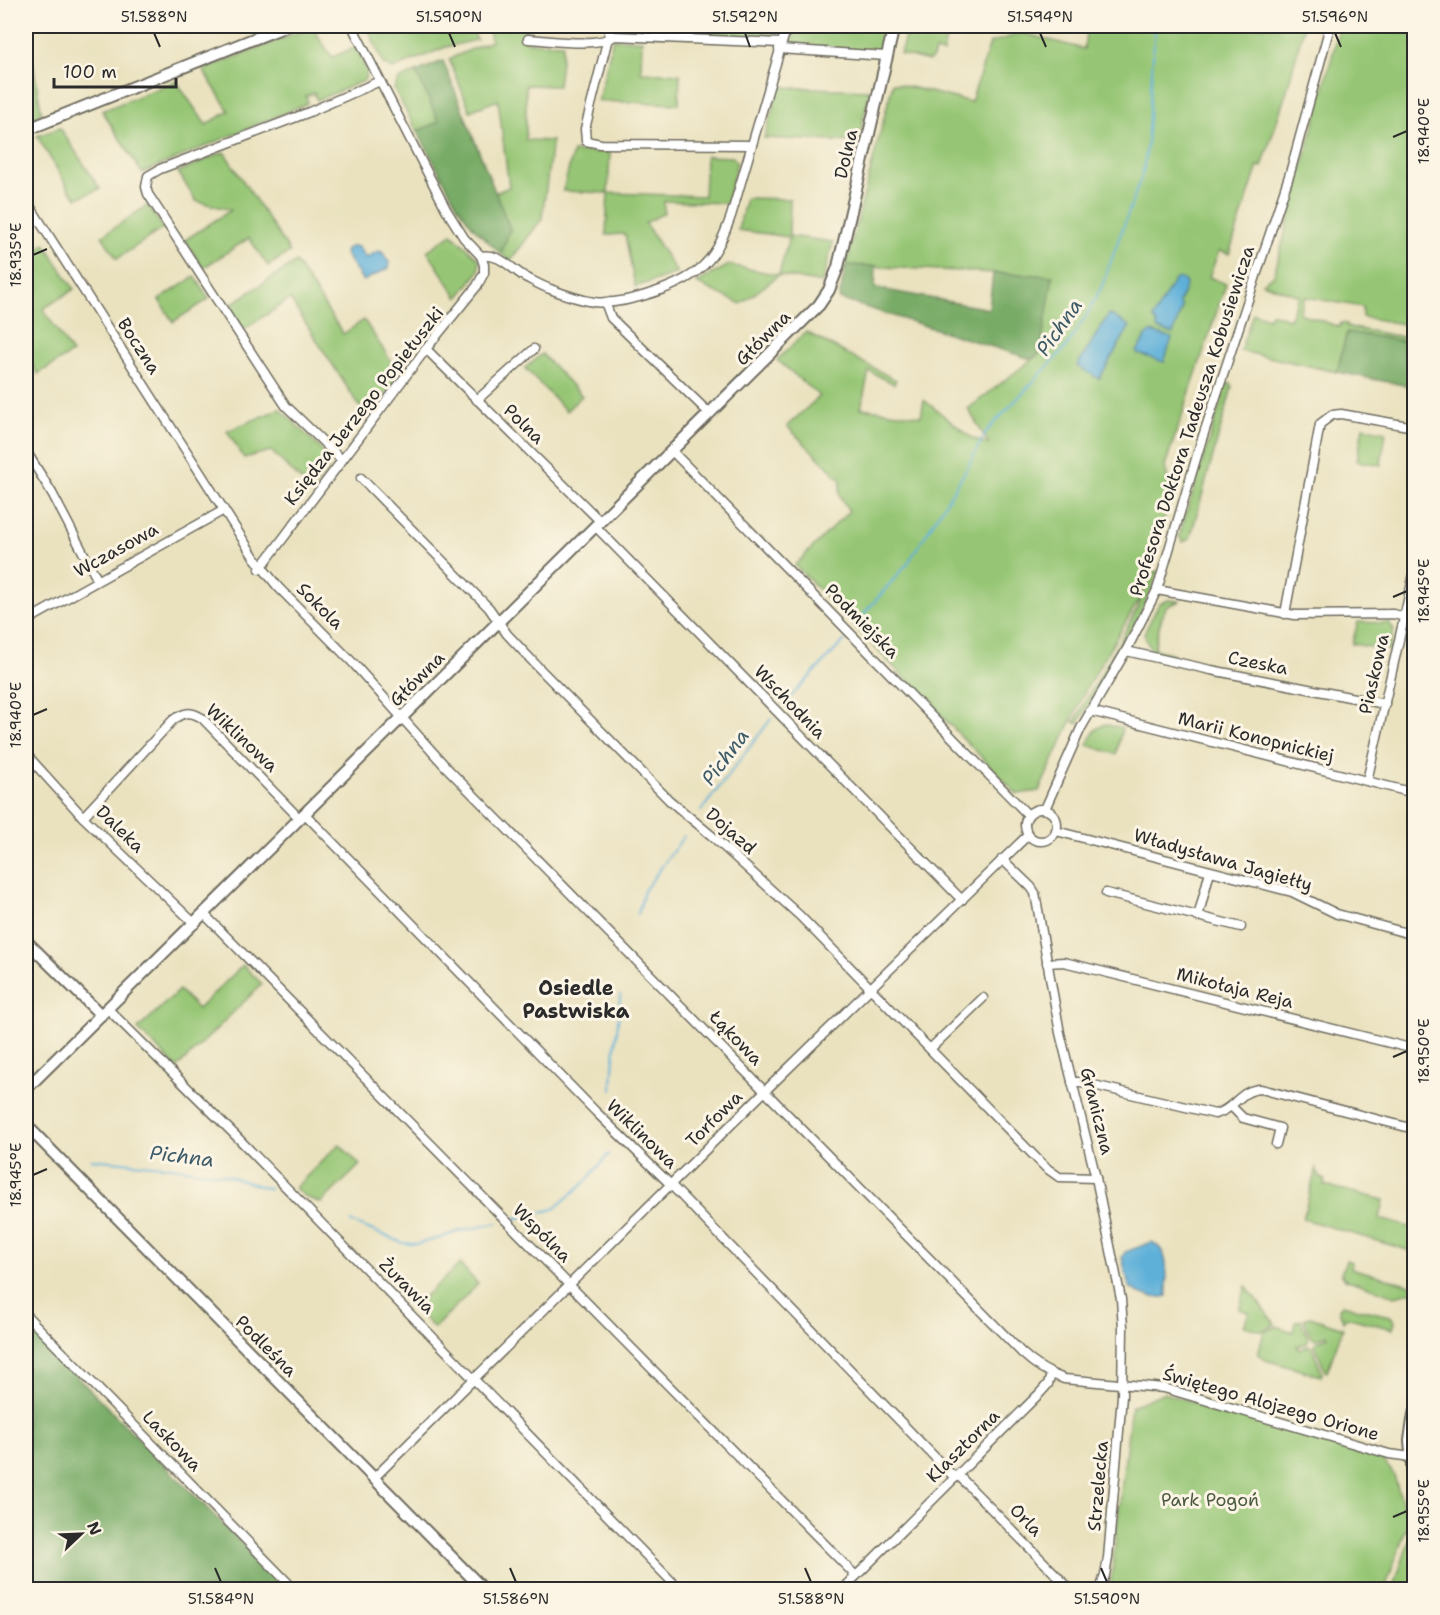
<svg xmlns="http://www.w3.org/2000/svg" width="1440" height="1615" viewBox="0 0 1440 1615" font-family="'Shantell Sans',sans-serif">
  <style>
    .green { fill: #96c675; stroke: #607850; stroke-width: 1.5 }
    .forest { fill: #78ab66; stroke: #526b48; stroke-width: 1.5 }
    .water { fill: #5eb0d9; stroke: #446e82; stroke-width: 1.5 }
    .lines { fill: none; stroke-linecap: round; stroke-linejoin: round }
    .stream { stroke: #5eb0d9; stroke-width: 2 }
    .minor-casing { stroke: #6e6b5f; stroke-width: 11 }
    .tertiary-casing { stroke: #6e6b5f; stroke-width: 14 }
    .minor { stroke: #fff; stroke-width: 8 }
    .tertiary { stroke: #fff; stroke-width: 10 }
    .ticks { fill: none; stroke: #2b2b2b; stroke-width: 2 }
    .labels { text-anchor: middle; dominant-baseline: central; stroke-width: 6; stroke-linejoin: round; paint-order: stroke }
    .street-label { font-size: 18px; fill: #2b2b2b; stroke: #fcf5e5 }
    .park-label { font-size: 18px; fill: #4b5a41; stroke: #fcf5e5 }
    .water-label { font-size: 20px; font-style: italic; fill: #3d5a68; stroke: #fcf5e5 }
    .neighbourhood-label { font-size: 20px; font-weight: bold; fill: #2b2b2b; stroke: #fcf5e5 }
    .neatline { fill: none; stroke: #2b2b2b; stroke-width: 2 }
    .ticks-label { font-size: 15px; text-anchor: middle; fill: #2b2b2b }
  </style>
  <rect width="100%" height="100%" fill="#fcf5e5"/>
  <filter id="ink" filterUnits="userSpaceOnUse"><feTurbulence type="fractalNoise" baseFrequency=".0167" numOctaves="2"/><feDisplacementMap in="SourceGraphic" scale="12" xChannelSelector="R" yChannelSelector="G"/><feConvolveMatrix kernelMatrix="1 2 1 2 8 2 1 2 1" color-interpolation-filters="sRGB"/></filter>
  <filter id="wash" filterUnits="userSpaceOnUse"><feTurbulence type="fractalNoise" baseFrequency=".008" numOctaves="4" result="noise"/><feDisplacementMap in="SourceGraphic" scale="24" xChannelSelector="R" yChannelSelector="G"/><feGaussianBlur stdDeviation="1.35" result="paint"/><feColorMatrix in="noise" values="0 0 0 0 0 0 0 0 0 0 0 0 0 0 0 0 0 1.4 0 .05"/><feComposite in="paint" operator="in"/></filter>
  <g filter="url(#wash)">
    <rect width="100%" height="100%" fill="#eae2bf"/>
    <g class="green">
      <path d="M26 26 42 114 26 120Z"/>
      <path d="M367 26H471L477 40 446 47 393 69 384 65Z"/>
      <path d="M489 26H527V42L563 44 558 86 526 85V140L552 141 542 219 510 261 501 254 510 229 495 193 509 187 498 100 470 111 449 59 491 41Z"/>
      <path d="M617 26H777L773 39 615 33Z"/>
      <path d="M796 26H887L880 52 790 47Z"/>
      <path d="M908 26H931L930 28 947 32 943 53 935 51 933 58 929 61 900 54Z"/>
      <path d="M1087 26H1304L1287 90 1262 167 1258 166 1229 254 1219 251 1209 277 1226 284 1165 466 1168 480 1173 482 1177 469 1180 471 1175 487 1168 485 1171 496 1139 600 1087 687 1039 791 1017 794 795 565 849 511 839 495 841 480 787 426 820 396 777 360 806 332 896 380 894 384 869 371 861 408 921 416 924 400 972 438 989 444 968 409 1040 353 1052 276 846 265 893 83 971 102 990 43 1022 33 1084 49Z"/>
      <path d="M1340 26H1369L1414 35V321L1409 320 1408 325 1362 317 1363 307 1305 297 1299 313 1340 327 1341 323 1347 324V327L1414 339V343L1347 332 1337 372 1240 351 1253 313 1269 318 1271 313 1289 319 1299 296 1262 283 1274 275Z"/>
      <path d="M312 27 332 57 357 47 367 73 364 81 317 100 314 93 306 96 308 103 142 173 102 111 176 81 206 125 229 111 203 70Z"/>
      <path d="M613 39 642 40 641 72 680 74 679 104 598 101Z"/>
      <path d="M416 72 439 122 417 131 394 89 398 80Z"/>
      <path d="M779 87 870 90 858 142 764 138Z"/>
      <path d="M60 128 100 189 77 198 69 189 37 136Z"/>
      <path d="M224 152 290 252 268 266 249 238 203 268 185 240 231 210 196 201 178 172Z"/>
      <path d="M573 152H610L608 193 704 196 706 156 733 157 737 163 726 203 664 201V213L645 223 677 273 635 287 625 234 606 235 608 193 563 191Z"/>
      <path d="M746 198 790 199 789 236 833 242 822 283 779 275 741 304 696 283 729 265 779 275 789 237 738 230Z"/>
      <path d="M148 205 163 228 117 259 102 236Z"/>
      <path d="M452 234 479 259V271L458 298 427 251Z"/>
      <path d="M45 244 74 289 43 309 72 353 38 374 26 355V256Z"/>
      <path d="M296 262 343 334 364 320 400 375 367 418 290 299 243 330 231 312 233 303Z"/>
      <path d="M195 276 209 299 173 322 159 300Z"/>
      <path d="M542 354 582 396 566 411 525 368Z"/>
      <path d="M1227 383 1231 384 1232 387 1190 539 1183 542 1179 536Z"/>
      <path d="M280 409 328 456 329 468 312 491 271 451 244 458 227 431Z"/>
      <path d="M1363 427 1386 432 1381 465 1357 461Z"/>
      <path d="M1153 570 1158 572C1139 626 1105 673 1078 724L1074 722C1101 671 1134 624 1153 570Z"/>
      <path d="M1168 600 1180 601 1166 607 1160 623 1154 649 1174 654 1173 657 1151 652 1144 633 1159 604Z"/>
      <path d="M1358 622 1389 623 1394 630 1389 650 1352 644Z"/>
      <path d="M1105 724 1122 728 1116 754 1087 745 1095 730Z"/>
      <path d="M243 965 262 984 177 1068 138 1029 179 990 198 1009Z"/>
      <path d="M339 1144 360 1165 321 1203 305 1197 295 1188Z"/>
      <path d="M1316 1168 1319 1177 1325 1180 1324 1185 1384 1200 1380 1219 1414 1228V1252L1303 1219Z"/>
      <path d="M1346 1260 1352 1262 1351 1268 1414 1286V1291L1395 1296 1345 1279 1341 1274Z"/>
      <path d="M460 1264 478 1284 434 1328 413 1307Z"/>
      <path d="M1246 1286 1275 1324 1262 1331 1244 1326 1249 1312 1239 1309Z"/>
      <path d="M1342 1305 1390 1316 1395 1321 1393 1329 1346 1317 1343 1321 1339 1309Z"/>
      <path d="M1310 1317 1343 1328 1327 1372 1325 1371 1315 1346 1316 1342 1328 1337 1327 1335 1315 1339 1311 1337 1304 1319Z"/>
      <path d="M1301 1320 1309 1339 1307 1343 1297 1346 1299 1350 1308 1346 1312 1347 1322 1373 1321 1376 1265 1360 1258 1354 1264 1332 1277 1326 1293 1332 1295 1322Z"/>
      <path d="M1163 1393 1381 1458 1393 1473 1410 1526 1405 1531 1385 1589H1110L1131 1406Z"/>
      <path d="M1412 1532 1414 1537V1589H1393Z"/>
    </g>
    <g class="forest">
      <path d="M443 61 510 229 501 254 473 227 459 208 417 131 439 122 416 72Z"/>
      <path d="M846 265 876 266 875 288 989 309 993 273 1053 276 1040 353 1031 359 839 299Z"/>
      <path d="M1347 332 1414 343V387L1337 372Z"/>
      <path d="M26 1325 287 1589H26Z"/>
    </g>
    <g class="water">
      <path d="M353 246 358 247 366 258 378 251 382 252 390 264 389 268 363 281 345 254 346 249Z"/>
      <path d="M1178 278 1185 281 1186 286 1179 303 1182 307 1173 334 1157 329V323L1153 318 1174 281Z"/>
      <path d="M1109 314 1130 326 1099 379 1077 366Z"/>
      <path d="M1151 332 1172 338 1164 362 1136 353 1147 335Z"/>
      <path d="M1152 1242C1170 1251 1166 1273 1167 1290V1296C1154 1300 1139 1295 1129 1286L1122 1257 1125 1252Z"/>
    </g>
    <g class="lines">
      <g class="stream">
        <path d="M855 624 908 563 966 470 986 432 1066 347 1088 313 1102 286 1143 172 1147 146 1155 26"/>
        <path d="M783 705 845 640"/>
        <path d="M701 811 771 719"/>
        <path d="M638 914 644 891 684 836"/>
        <path d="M612 1090C612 1058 619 1027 620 995"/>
        <path d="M91 1159 173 1167 225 1175 269 1189"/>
        <path d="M513 1219 554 1209 585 1182 609 1154"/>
        <path d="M351 1222 403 1243 417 1244 440 1238 460 1231 498 1223"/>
      </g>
    </g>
  </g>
  <g filter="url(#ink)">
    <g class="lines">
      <g class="minor-casing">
        <g id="minor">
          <path d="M352 26 447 211 464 238 481 256C500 253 510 268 525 277 533 281 542 286 550 289 563 294 580 300 594 302 623 306 685 286 705 264 718 251 725 233 731 216L787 26"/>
          <path d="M611 26 585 129 586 141 601 144 752 145"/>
          <path d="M528 39C551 40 595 48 615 36L781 43"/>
          <path d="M779 49 886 56"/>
          <path d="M26 200 254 557 278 587 353 663 446 767 1022 1353C1035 1365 1047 1373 1064 1379L1164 1388 1389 1454 1411 1457"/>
          <path d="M605 302 611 318 710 414"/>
          <path d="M426 349 600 521"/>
          <path d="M477 400 534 349"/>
          <path d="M26 451 52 493 97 579"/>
          <path d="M672 451 1028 815"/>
          <path d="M342 460 286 406 148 194 146 187 148 176 160 169 307 113 380 81"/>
          <path d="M361 478 489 608 507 634 538 667 669 800 712 836 800 916 1045 1167 1059 1177 1096 1178"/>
          <path d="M595 526 962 900"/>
          <path d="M260 569 426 349 477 286 484 273V265L481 256"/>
          <path d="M1157 590 1295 615 1393 614 1414 619"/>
          <path d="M1285 614 1320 424 1332 415 1341 414 1414 427"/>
          <path d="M26 621 224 510"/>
          <path d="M1126 651 1211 670 1385 704"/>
          <path d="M1090 711 1414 793"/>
          <path d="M26 754 83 817 195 924"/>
          <path d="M1367 781 1414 574"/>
          <circle cx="1041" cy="825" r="16"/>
          <path d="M1045 809 1081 728 1126 651 1157 590 1201 442 1290 173 1330 26"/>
          <path d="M305 814 596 1112 671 1185 955 1478"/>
          <path d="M83 817 173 720C184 712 190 711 202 718L300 819"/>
          <path d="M1056 831 1292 892 1337 914 1414 935"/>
          <path d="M1002 859 1031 887 1035 893 1060 1033 1096 1178 1121 1299 1123 1327 1122 1396 1108 1558 1105 1575 1100 1590"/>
          <path d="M1106 893 1241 927"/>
          <path d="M204 914 856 1576"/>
          <path d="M1198 917 1210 871"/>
          <path d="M1047 963 1064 962 1414 1049"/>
          <path d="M108 1009 235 1135 680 1590"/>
          <path d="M930 1049 983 998"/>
          <path d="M1072 1082H1081L1215 1114C1233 1111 1240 1089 1261 1089L1414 1129"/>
          <path d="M1231 1106 1243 1118 1280 1128 1276 1144"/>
          <path d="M26 1315 295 1590"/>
          <path d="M958 1475 1071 1590"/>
          <path d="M374 1478 765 1091 1028 835"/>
          <path d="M842 1590 1040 1393 1048 1384 1051 1375"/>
        </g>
      </g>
      <g class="tertiary-casing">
        <g id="tertiary">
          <path d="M26 130 286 26"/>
          <path d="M26 941 101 1015"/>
          <path d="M26 1089 819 305 829 290 838 267 894 26"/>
          <path d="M26 1125 484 1590"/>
          <path d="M1414 1414 1410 1440 1414 1488"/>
        </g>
      </g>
      <use href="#minor" class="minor"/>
      <use href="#tertiary" class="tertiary"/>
    </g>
  </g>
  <path class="ticks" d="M154 33 160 47M449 33 455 47M745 33 750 47M1040 33 1046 47M1335 33 1341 47M1393 137 1407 131M33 255 47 249M1393 597 1407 591M33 715 47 709M1393 1057 1407 1051M33 1175 47 1169M1393 1517 1407 1511M215 1568 221 1582M510 1568 516 1582M805 1568 811 1582M1101 1568 1107 1582"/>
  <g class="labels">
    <g class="street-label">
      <text transform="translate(846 154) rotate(-77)">Dolna</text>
      <text transform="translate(763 338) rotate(-45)">Główna</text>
      <text transform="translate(139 346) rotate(57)">Boczna</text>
      <text transform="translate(364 406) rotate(-52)">Księdza Jerzego Popiełuszki</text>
      <text transform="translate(1192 421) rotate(-72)">Profesora Doktora Tadeusza Kobusiewicza</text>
      <text transform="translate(524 424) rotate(44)">Polna</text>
      <text transform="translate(116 550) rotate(-29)">Wczasowa</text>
      <text transform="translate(320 606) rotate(45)">Sokola</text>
      <text transform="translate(862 621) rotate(45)">Podmiejska</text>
      <text transform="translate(1258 663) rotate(11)">Czeska</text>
      <text transform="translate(1374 674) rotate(-77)">Piaskowa</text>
      <text transform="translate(417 679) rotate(-45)">Główna</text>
      <text transform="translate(790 702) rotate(46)">Wschodnia</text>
      <text transform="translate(1256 737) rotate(14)">Marii Konopnickiej</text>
      <text transform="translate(242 738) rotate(43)">Wiklinowa</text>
      <text transform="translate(120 829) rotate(44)">Daleka</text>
      <text transform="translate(731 831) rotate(41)">Dojazd</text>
      <text transform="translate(1223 860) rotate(16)">Władysława Jagiełły</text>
      <text transform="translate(1235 988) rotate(14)">Mikołaja Reja</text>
      <text transform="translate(736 1038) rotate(46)">Łąkowa</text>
      <text transform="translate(1097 1111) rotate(76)">Graniczna</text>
      <text transform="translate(714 1119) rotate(-45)">Torfowa</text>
      <text transform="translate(642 1134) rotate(44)">Wiklinowa</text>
      <text transform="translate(542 1233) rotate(45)">Wspólna</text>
      <text transform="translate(407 1286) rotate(45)">Żurawia</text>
      <text transform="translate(266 1346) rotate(45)">Podleśna</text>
      <text transform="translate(1271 1404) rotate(16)">Świętego Alojzego Orione</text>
      <text transform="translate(172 1441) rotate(46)">Laskowa</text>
      <text transform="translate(963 1446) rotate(-45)">Klasztorna</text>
      <text transform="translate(1098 1486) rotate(-85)">Strzelecka</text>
      <text transform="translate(1026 1520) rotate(46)">Orla</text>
    </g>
    <g class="park-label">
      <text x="1210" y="1500">Park Pogoń</text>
    </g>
    <g class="water-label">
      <text transform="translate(1059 327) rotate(-55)">Pichna</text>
      <text transform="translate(725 757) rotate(-53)">Pichna</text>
      <text transform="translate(182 1156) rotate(7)">Pichna</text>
    </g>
    <g class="neighbourhood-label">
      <text x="576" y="988">Osiedle<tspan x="576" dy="23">Pastwiska</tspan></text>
    </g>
  </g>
  <rect width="1440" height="1615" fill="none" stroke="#fcf5e5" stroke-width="66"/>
  <g transform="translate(81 1534) rotate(67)" stroke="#fcf5e5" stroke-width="4.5" paint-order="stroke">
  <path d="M0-4.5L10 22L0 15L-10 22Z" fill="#2b2b2b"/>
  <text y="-9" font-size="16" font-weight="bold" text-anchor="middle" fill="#2b2b2b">N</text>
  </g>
  <path d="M54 78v9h122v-9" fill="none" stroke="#2b2b2b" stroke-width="3"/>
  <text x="63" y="78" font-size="18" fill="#2b2b2b" stroke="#fcf5e5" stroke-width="4.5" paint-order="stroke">100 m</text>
  <rect x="33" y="33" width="1374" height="1549" class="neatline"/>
  <g class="ticks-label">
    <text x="154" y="22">51.588°N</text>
    <text x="449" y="22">51.590°N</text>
    <text x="745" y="22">51.592°N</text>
    <text x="1040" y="22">51.594°N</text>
    <text x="1335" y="22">51.596°N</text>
    <text transform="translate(1424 131) rotate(-90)" y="5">18.940°E</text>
    <text transform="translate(16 255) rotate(-90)" y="5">18.935°E</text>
    <text transform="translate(1424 591) rotate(-90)" y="5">18.945°E</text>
    <text transform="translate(16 715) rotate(-90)" y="5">18.940°E</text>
    <text transform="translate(1424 1051) rotate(-90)" y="5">18.950°E</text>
    <text transform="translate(16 1175) rotate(-90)" y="5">18.945°E</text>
    <text transform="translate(1424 1511) rotate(-90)" y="5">18.955°E</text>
    <text x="221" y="1604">51.584°N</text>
    <text x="516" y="1604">51.586°N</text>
    <text x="811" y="1604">51.588°N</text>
    <text x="1107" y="1604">51.590°N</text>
  </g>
</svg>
